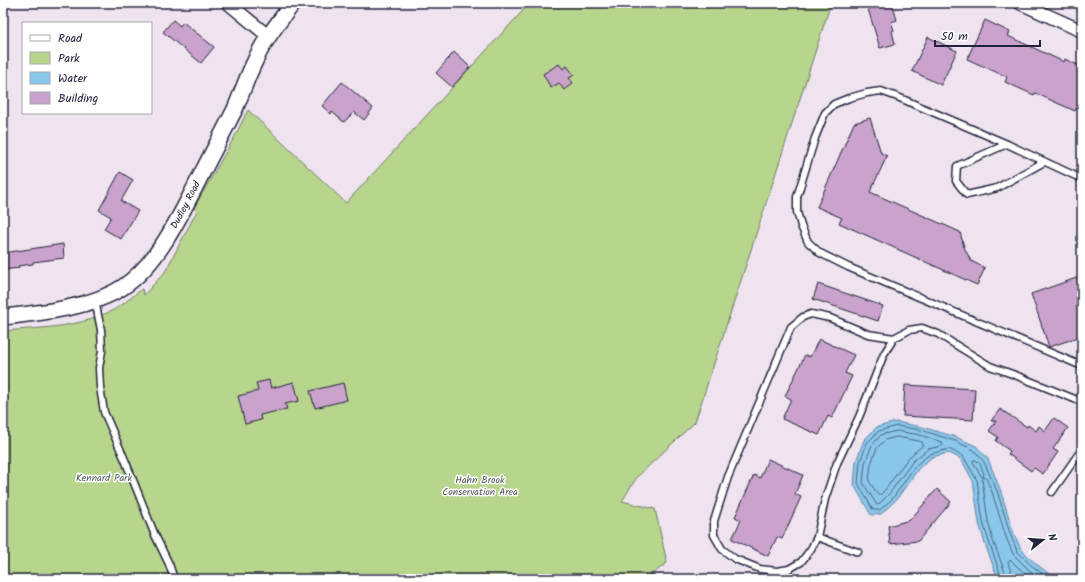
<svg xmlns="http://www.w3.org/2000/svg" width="1085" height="582" viewBox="0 0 1085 582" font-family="Kalam,sans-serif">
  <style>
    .green { fill: #b8d58d; stroke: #6d7c64 }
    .water { fill: #8ac7ea; stroke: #6085a4 }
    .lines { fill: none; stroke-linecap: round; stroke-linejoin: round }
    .shore { stroke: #4c6481; stroke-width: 1 }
    .building { fill: #c9a3cb; stroke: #22223b }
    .service-casing { stroke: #22223b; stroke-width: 9 }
    .minor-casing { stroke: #22223b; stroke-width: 15 }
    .tertiary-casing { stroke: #22223b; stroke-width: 18 }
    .service { stroke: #fff; stroke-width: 6 }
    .minor { stroke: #fff; stroke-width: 12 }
    .tertiary { stroke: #fff; stroke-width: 15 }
    .labels { text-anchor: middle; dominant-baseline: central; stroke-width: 3; stroke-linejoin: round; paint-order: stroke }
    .street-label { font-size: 10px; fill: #22223b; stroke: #fff }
    .park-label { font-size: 10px; fill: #4f5854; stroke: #fff }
  </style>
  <rect width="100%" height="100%" fill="#efe3ef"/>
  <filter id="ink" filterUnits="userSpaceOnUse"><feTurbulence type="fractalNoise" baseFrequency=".025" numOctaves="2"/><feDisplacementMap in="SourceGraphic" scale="8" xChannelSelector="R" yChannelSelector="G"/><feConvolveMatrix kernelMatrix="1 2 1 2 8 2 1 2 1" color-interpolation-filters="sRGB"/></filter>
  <g filter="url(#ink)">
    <path class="green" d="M530 3H831L695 422 637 477 622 501 655 509 667 563 651 575 635 579H3V331C38 328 76 328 109 312 121 307 131 297 142 289L144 295 165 272 197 211 194 208 235 136 248 110 346 203Z"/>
    <path class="water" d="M896 422 922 427 956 437 976 446 988 459 1000 489 1014 534 1021 549 1035 563 1056 579H998L985 544 979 523 973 481 961 459 949 453 932 457 919 468 896 500 881 514 871 515 854 485 856 461 864 440 877 427Z"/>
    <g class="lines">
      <g class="shore">
        <path d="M897 431 920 435 942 442 943 444 942 446 928 449 913 461 889 494 879 504 877 505 863 483 865 463 872 445 881 435Z"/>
        <path d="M897 437 919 441 922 442 923 445 908 458 885 490 880 495H878L869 481 871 464 877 448 885 440Z"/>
        <path d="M974 460H976L980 464 984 474 983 477 981 476 973 462Z"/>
        <path d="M1001 579 1000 573 989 542 983 522 977 480 963 456 949 449 930 454 916 465 893 498 880 510H873L858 483 860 462 867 443 879 431 897 426 921 430 955 441 974 450 984 462 997 491 1011 536 1017 551 1032 566 1050 579"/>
        <path d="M1006 579V575L993 541 988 521 982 479 984 477 986 478 992 492 1006 537 1013 554 1029 570 1041 579"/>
        <path d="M1012 579V574L1008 563 1010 560 1031 579"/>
      </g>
    </g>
    <g class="building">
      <path d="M889 3H892L897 20 891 22 894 30 892 31 895 44 880 48 868 9Z"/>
      <path d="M173 20 180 26 183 22 214 47 201 63 163 32Z"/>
      <path d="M985 20 1010 32 1008 36 1064 62 1065 59 1082 67V97L1075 111 1035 93 1034 95 1005 82 1007 77 967 59Z"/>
      <path d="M928 37 957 51 941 85 912 71Z"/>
      <path d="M454 52 470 67 452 87 436 73Z"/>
      <path d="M559 64 563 69 567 66 574 75 569 78 573 83 564 90 559 83 551 88 543 74Z"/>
      <path d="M342 82 373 108 364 120 354 112 344 122 332 112 331 114 322 106Z"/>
      <path d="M870 118 881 153 887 156 870 192 960 232 964 247 971 261 985 268 977 285 839 223 842 218 817 207 854 123Z"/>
      <path d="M120 172 133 180 121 201 138 211 121 239 104 229 111 217 99 210Z"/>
      <path d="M63 244 64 258 33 262V264L18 266 19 268 3 270V253Z"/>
      <path d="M1082 276V336L1049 347 1031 294Z"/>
      <path d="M818 284 883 306 878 321 813 299Z"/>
      <path d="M819 339 854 355 845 373 852 376 832 418 828 416 819 435 782 419 791 399 785 396 805 355 810 357Z"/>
      <path d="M269 380 271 388 294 382 299 401 285 404 287 409 260 415 261 420 245 424 238 396 258 391 256 383Z"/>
      <path d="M343 383 347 400 315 408 310 391Z"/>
      <path d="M905 385 975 389 973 420 903 416Z"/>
      <path d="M1000 409 1027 427 1028 425 1036 431 1039 426 1045 431 1054 418 1068 428 1053 449 1058 452 1043 474 1034 468 1031 471 1008 454 1010 451 996 441 998 437 989 431 996 421H991Z"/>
      <path d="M768 459 803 475 795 494 801 497 782 539 777 537 768 556 732 539 741 520 735 517 754 475 760 478Z"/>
      <path d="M937 489 951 502 918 541 890 544 888 526 910 520Z"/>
    </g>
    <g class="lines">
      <g class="service-casing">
        <g id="service">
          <path d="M1007 144 957 166 956 181 967 195 997 188 1044 162"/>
          <path d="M1082 179 1007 144 900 98 881 91 867 93 849 98 834 104 825 113 815 138 797 197V212L801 226 808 242 820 253 848 267 1082 366"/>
          <path d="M95 300 101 330 102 351 99 368 100 387 104 412 125 460 154 533 169 564 174 579"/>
          <path d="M894 338 868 334 830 318 811 314 803 317 791 327 728 477 714 521V535L722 549 735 559 760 569 777 571 789 569 801 562 811 549 817 537 825 499 837 463 859 417 884 354 894 338 909 330 922 328 938 334 990 366 1015 375 1082 402"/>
          <path d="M1052 492 1082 449"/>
          <path d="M817 537 858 552"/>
        </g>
      </g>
      <g class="minor-casing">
        <g id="minor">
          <path d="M228 3 268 36"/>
          <path d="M1020 3 1082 31"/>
        </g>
      </g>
      <g class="tertiary-casing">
        <g id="tertiary">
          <path id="s1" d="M3 317C40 313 91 308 123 287 156 265 177 222 195 187 208 161 222 135 235 109 242 93 247 77 255 61 264 40 279 22 293 3"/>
        </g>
      </g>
      <use href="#service" class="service"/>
      <use href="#minor" class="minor"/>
      <use href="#tertiary" class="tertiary"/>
    </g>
  </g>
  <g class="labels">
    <g class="street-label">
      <text stroke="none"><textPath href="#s1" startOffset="229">Dudley Road</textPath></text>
    </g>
    <g class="park-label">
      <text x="104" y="478">Kennard Park</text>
      <text x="480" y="480">Hahn Brook<tspan x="480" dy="12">Conservation Area</tspan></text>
    </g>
  </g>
  <rect width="1085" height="582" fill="none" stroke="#fff" stroke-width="16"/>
  <rect x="8" y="8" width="1069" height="566" fill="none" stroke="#22223b" stroke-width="1.5" filter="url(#ink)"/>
  <rect x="22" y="22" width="130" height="92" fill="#ffffff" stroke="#a7a7b1"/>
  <rect x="30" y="35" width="20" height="6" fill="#ffffff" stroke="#a7a7b1"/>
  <text x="58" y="42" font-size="12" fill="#22223b">Road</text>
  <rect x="30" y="52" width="20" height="12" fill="#b8d58d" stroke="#a7a7b1"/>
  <text x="58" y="62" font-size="12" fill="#22223b">Park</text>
  <rect x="30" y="72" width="20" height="12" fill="#8ac7ea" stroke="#a7a7b1"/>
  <text x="58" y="82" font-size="12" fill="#22223b">Water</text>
  <rect x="30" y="92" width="20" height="12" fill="#c9a3cb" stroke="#a7a7b1"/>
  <text x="58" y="102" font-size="12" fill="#22223b">Building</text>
  <g transform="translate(1043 540) rotate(73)" stroke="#ffffff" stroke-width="3" paint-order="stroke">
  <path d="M0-3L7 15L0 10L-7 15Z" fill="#22223b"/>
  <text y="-6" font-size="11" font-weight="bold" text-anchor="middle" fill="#22223b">N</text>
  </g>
  <path d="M935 40v6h105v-6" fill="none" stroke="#22223b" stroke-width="2"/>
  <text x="941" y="40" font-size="12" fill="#22223b" stroke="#ffffff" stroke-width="3" paint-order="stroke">50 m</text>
</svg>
